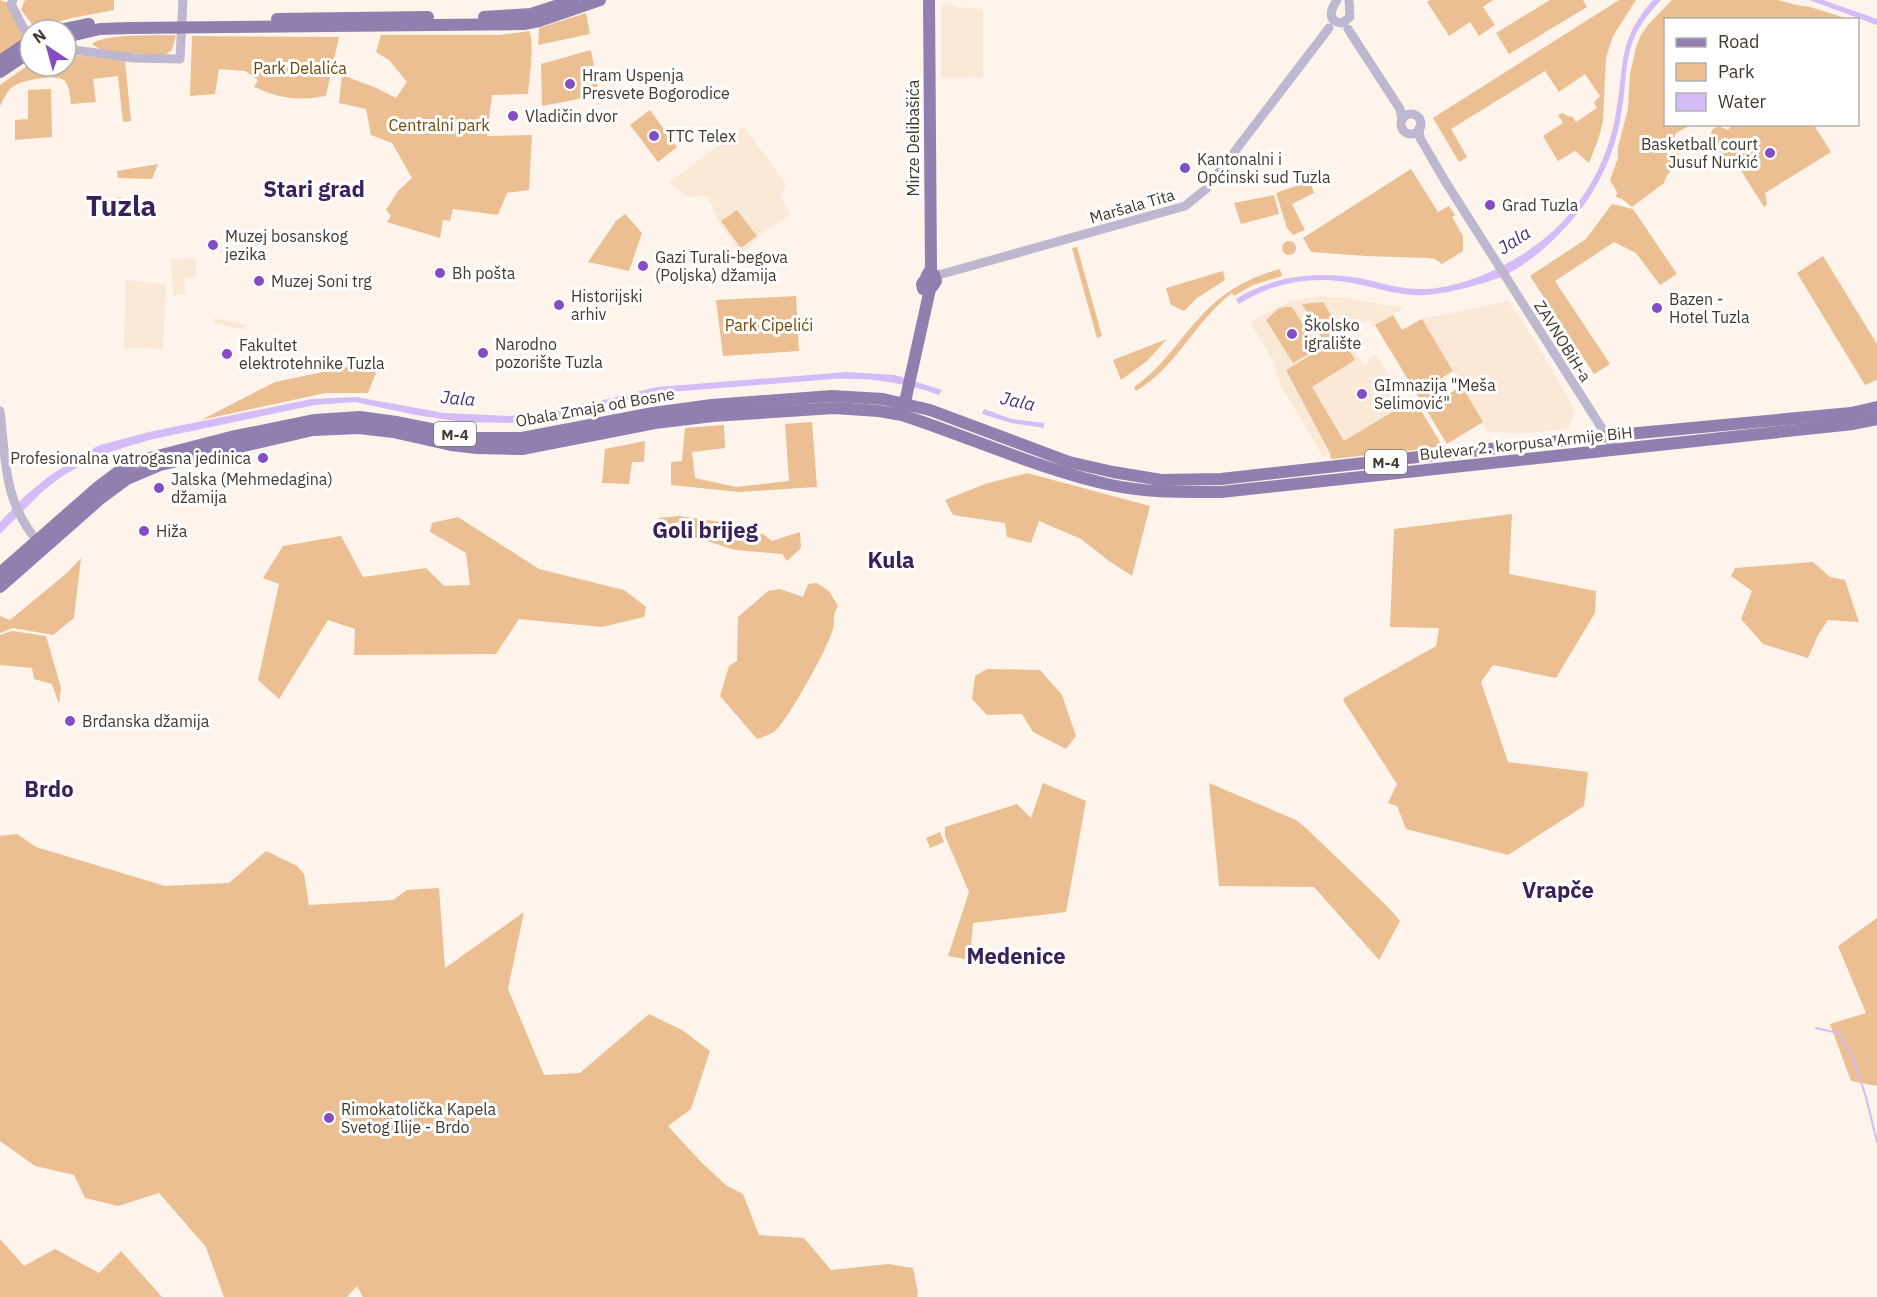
<svg xmlns="http://www.w3.org/2000/svg" width="1877" height="1297" viewBox="0 0 1877 1297" font-family="'IBM Plex Sans',sans-serif">
  <style>
    .built { fill: #fbe9d7 }
    .green { fill: #ebbf91 }
    .water { fill: #d3bcf8 }
    .lines { fill: none; stroke-linecap: round; stroke-linejoin: round }
    .stream { stroke: #d3bcf8; stroke-width: 2 }
    .minor { stroke: #bfb6d0; stroke-width: 9 }
    .major { stroke: #917faf; stroke-width: 12 }
    .poi-dot { fill: #844dc4; stroke: #fff; stroke-width: 2 }
    .labels { text-anchor: middle; dominant-baseline: central; stroke-width: 6; stroke-linejoin: round; paint-order: stroke }
    .shield { fill: #fff; stroke: #7b746d; stroke-width: 1.5 }
    .shield-label { font-size: 15px; font-weight: bold; fill: #42392f }
    .park-label { font-size: 16px; fill: #734707; stroke: #fff }
    .poi-label { font-size: 16px; fill: #42392f; stroke: #fff; text-anchor: start }
    .street-label { font-size: 16px; fill: #42392f; stroke: #fff }
    .water-label { font-size: 18px; font-style: italic; fill: #513177; stroke: #fff }
    .district-label { font-size: 22px; font-weight: bold; fill: #3b215b; stroke: #fff }
    .town-label { font-size: 28px; font-weight: bold; fill: #3b215b; stroke: #fff }
  </style>
  <rect width="100%" height="100%" fill="#fef4eb"/>
  <g class="built">
    <path d="M946 3 952 4 955 7 983 9V78L941 77V5Z"/>
    <path d="M744 127 786 184 781 198 791 215 765 231 742 254 719 223 708 196 686 197 669 182Z"/>
    <path d="M171 258 196 259V276L184 278 186 295H173Z"/>
    <path d="M125 280 166 284 163 349 124 348Z"/>
    <path d="M1320 296 1348 298 1404 308 1373 327 1368 320 1354 329 1352 327 1343 334 1364 365 1369 362 1368 360 1376 354 1406 403 1414 399 1440 442 1441 447 1331 459 1330 453 1323 457 1282 387 1276 374 1274 362 1250 322 1290 301Z"/>
    <path d="M1509 301 1543 354 1575 411 1568 429 1528 433 1487 432 1483 422 1422 319Z"/>
    <path d="M214 318 247 325 245 330 213 323Z"/>
  </g>
  <g class="green">
    <path d="M0 0 11 4 24 29 20 43 0 56Z"/>
    <path d="M25 0H114V10L72 18 35 28 21 10Z"/>
    <path d="M1430 0H1493L1483 7 1495 25 1479 36 1470 22 1449 36 1427 2Z"/>
    <path d="M1550 0H1583L1587 7 1509 54 1496 33Z"/>
    <path d="M1619 0H1636L1613 36 1606 58 1603 121 1599 137 1589 163 1575 151 1558 161 1543 136 1563 123 1558 115 1562 113 1570 117 1572 116 1576 122 1597 108 1594 102 1600 96 1585 74 1559 92 1545 71 1451 129 1467 157 1459 162 1433 118Z"/>
    <path d="M1672 0H1778L1796 5 1810 7 1849 19 1666 20V124L1689 125V126L1676 133 1674 139 1680 159 1676 166 1667 175 1664 183 1632 207 1622 199 1616 197 1617 192 1610 180 1618 158V147L1628 109 1630 74 1636 47 1641 35 1648 25Z"/>
    <path d="M586 13 590 34 538 45 539 28Z"/>
    <path d="M529 31C535 43 529 80 528 94L492 95 487 136 532 135 529 190 507 193 498 215 453 209 450 221 443 220 440 238 387 222 391 216 386 210 398 191 412 178 392 143 371 135 366 109 339 103 342 75 374 87 396 98 407 82 389 60 376 52 381 35H500Z"/>
    <path d="M176 35 172 50 165 55C148 53 102 55 92 44 106 33 156 36 176 35Z"/>
    <path d="M192 36 339 37 326 96C296 101 282 99 254 87L258 80 245 71 219 69 215 94 190 96Z"/>
    <path d="M591 50 599 95 542 106 541 64Z"/>
    <path d="M66 54 125 61 131 121 123 122 118 76 93 79 96 102 71 104C70 97 70 87 65 81 58 73 22 80 14 86 7 90 4 99 0 106V85L30 64V66H66Z"/>
    <path d="M51 89 52 137 15 140V120L28 119V90Z"/>
    <path d="M650 110 677 147 658 162 630 125Z"/>
    <path d="M1732 124 1814 125 1831 152 1765 193 1767 204 1764 207 1735 161 1723 155 1720 151 1718 142 1710 135 1713 129 1718 126 1728 130Z"/>
    <path d="M158 164 152 179 118 178 117 171Z"/>
    <path d="M1411 169 1438 212 1449 206 1455 215 1452 217 1463 236V251L1442 264 1435 259 1427 258 1366 256 1311 252 1303 238Z"/>
    <path d="M1310 181 1314 193 1292 204 1305 230 1293 235 1287 228 1276 193Z"/>
    <path d="M1274 195 1279 214 1241 224 1234 203Z"/>
    <path d="M1612 204 1633 209 1677 274 1660 285 1636 253 1614 242 1555 281 1610 364 1594 374 1530 276 1586 239Z"/>
    <path d="M737 210 757 236 741 248 721 221Z"/>
    <path d="M625 214 642 233 629 271 588 262 616 221Z"/>
    <circle cx="1289" cy="248" r="7"/>
    <path d="M1077 247 1102 336 1097 338 1072 248Z"/>
    <path d="M1823 256 1877 344V380L1865 385 1797 273Z"/>
    <path d="M1280 269 1282 276 1253 285 1234 296 1232 293C1195 321 1176 368 1136 391L1134 387C1166 365 1183 332 1211 306 1230 288 1254 276 1280 269Z"/>
    <path d="M1223 271 1225 280 1197 298 1184 311 1171 305 1166 288Z"/>
    <path d="M796 296 799 351 723 356 716 300Z"/>
    <path d="M1323 302 1341 331 1323 340 1302 304Z"/>
    <path d="M1286 307H1292L1318 349 1293 363 1266 320 1278 309Z"/>
    <path d="M1393 315 1402 330 1422 319 1453 371 1433 383 1442 398 1462 386 1483 422 1447 444 1375 325Z"/>
    <path d="M1341 337 1355 360 1312 387 1344 441 1414 399 1440 442 1441 447 1331 459 1330 453 1286 370Z"/>
    <path d="M1167 339 1147 361 1121 380 1113 360Z"/>
    <path d="M381 360 368 393H325L201 420 275 382Z"/>
    <path d="M812 422 817 487 739 492 671 485V462L682 461 685 428 724 425 725 448 692 452 695 478 736 487 789 481 785 424Z"/>
    <path d="M645 441 644 462H632L629 484 602 483 605 449Z"/>
    <path d="M1027 473 1150 506 1132 576 1109 561 1081 539 1039 521 1031 543 1007 537 1005 523 953 515 945 500 985 484Z"/>
    <path d="M1512 514 1509 574 1596 591 1595 613 1556 678 1493 665 1481 682 1508 762 1588 772 1584 806 1508 855 1406 829 1397 806 1388 803 1397 784 1343 700 1344 698 1436 646 1439 628 1390 627 1394 529Z"/>
    <path d="M679 516 721 522 730 535 763 534 772 541 800 532 801 548 787 561 782 554 735 550 688 535V525L676 522 672 526 659 523 658 518Z"/>
    <path d="M458 517 539 569 624 590 646 607 644 617 602 627 519 619 496 654 354 655 355 629 328 620 279 699 258 680 279 584 263 578 283 546 341 536 363 577 426 568 444 586 470 585 466 553 430 532 432 523Z"/>
    <path d="M81 558 74 618 53 635 13 628 0 633V616L10 620 68 572Z"/>
    <path d="M1813 562 1830 577 1845 580 1859 622 1828 620 1818 635 1808 658 1763 644 1741 619 1752 591 1731 576 1735 568Z"/>
    <path d="M817 583 829 591 838 606C832 616 835 619 833 629 829 646 788 720 775 731 770 735 763 737 757 739L720 696 729 666 737 661 738 617 768 591 780 589 803 597 808 584Z"/>
    <path d="M12 631 46 636 61 688 59 704 52 684 34 679 32 668 0 665V635Z"/>
    <path d="M987 669 1040 670 1062 695 1076 736 1066 749 1033 732 1022 714 987 715 972 699 975 676Z"/>
    <path d="M1043 783 1086 801 1066 912 973 923 970 960 948 956 969 892 945 836V827L1017 804 1031 818Z"/>
    <path d="M1209 783 1296 820 1306 828 1389 908 1400 921 1379 960 1314 887 1219 886Z"/>
    <path d="M940 832 944 842 930 848 926 838Z"/>
    <path d="M17 834 36 847 165 886 229 883 266 851 297 866 304 874 309 905 393 900 407 890 439 888 445 968 524 912 508 989 544 1075 580 1073 649 1014 682 1030 710 1051 691 1109 668 1126 700 1161 727 1186 743 1194 759 1235 804 1238 831 1270 888 1264 913 1268 918 1293 917 1297H363L357 1286 347 1297H224L206 1247 159 1193 118 1206 85 1198 74 1175 35 1166 0 1141V836Z"/>
    <path d="M1877 918V1086L1851 1081 1830 1024 1866 1013 1838 946Z"/>
    <path d="M0 1239 24 1266 55 1249 99 1273 121 1251 162 1297H0Z"/>
  </g>
  <g class="water">
    <path d="M1653 0H1661C1618 45 1631 67 1620 121 1612 163 1591 202 1561 232 1547 247 1529 262 1511 272 1492 283 1437 297 1415 295 1395 294 1376 288 1357 284 1316 275 1275 281 1239 304L1236 299C1273 276 1316 271 1359 278 1378 282 1397 288 1417 289 1467 291 1533 255 1565 219 1592 189 1609 153 1616 113 1625 64 1617 41 1653 0Z"/>
    <path d="M1809 0H1823L1877 19V25Z"/>
    <circle cx="120" cy="204" r="7"/>
    <path d="M847 372 895 375 942 390 939 395C902 382 872 378 833 379L657 393 563 416 510 423 462 422 416 415 355 402 315 405 149 440 97 456 61 477 43 491 0 534V522L25 496 48 477 86 452 100 445 153 431 312 399 356 397 444 413 510 416 562 410 657 387Z"/>
    <path d="M984 409 1012 419 1044 423V428L1011 423 982 414Z"/>
  </g>
  <g class="lines">
    <path class="stream" d="M1816 1028 1838 1033 1851 1053 1866 1097 1877 1142"/>
    <g class="minor">
      <path d="M13 0 11 4 24 29"/>
      <path d="M1337 0C1331 9 1326 21 1342 23L1350 17 1349 0"/>
      <path d="M1348 29 1400 109 1402 120"/>
      <path d="M66 49 134 58 180 59 183 0"/>
      <circle cx="1411" cy="124" r="10"/>
      <path d="M1419 128 1420 138 1445 181 1615 449"/>
      <path d="M934 275 942 274 1185 206 1206 189 1329 28"/>
      <path d="M0 411C6 461 3 502 39 543"/>
    </g>
    <g class="major">
      <path d="M484 17 531 14 574 0"/>
      <path d="M277 19 428 17"/>
      <path d="M60 30 89 24"/>
      <path d="M66 37 100 29 130 28 524 24 539 21 600 0"/>
      <path d="M0 61 30 41"/>
      <path d="M0 72 30 52"/>
      <path d="M929 274 934 275 936 281C933 286 930 292 923 289L922 284Z"/>
      <path d="M927 275 931 269 929 0"/>
      <path d="M903 411 930 289"/>
      <path d="M0 573 98 487 122 469 138 461 231 437 315 420 360 417 396 422 476 438H522L653 413 712 405 832 396 883 399 930 410 1069 462 1113 472 1161 480 1221 479 1606 436 1851 413 1877 407"/>
      <path d="M0 587 100 499 127 479 160 465 313 430 359 428 393 432 451 445 477 448 522 449 655 423 713 416 834 408 879 411 902 415C972 438 1039 469 1111 485 1147 493 1184 492 1221 492L1853 424 1877 419"/>
    </g>
  </g>
  <g class="poi-dot">
    <circle cx="570" cy="84" r="6"/>
    <circle cx="513" cy="116" r="6"/>
    <circle cx="654" cy="136" r="6"/>
    <circle cx="1770" cy="153" r="6"/>
    <circle cx="1185" cy="168" r="6"/>
    <circle cx="1490" cy="205" r="6"/>
    <circle cx="213" cy="245" r="6"/>
    <circle cx="643" cy="266" r="6"/>
    <circle cx="440" cy="273" r="6"/>
    <circle cx="259" cy="281" r="6"/>
    <circle cx="559" cy="305" r="6"/>
    <circle cx="1657" cy="308" r="6"/>
    <circle cx="1292" cy="334" r="6"/>
    <circle cx="483" cy="353" r="6"/>
    <circle cx="227" cy="354" r="6"/>
    <circle cx="1362" cy="394" r="6"/>
    <circle cx="263" cy="458" r="6"/>
    <circle cx="159" cy="488" r="6"/>
    <circle cx="144" cy="531" r="6"/>
    <circle cx="70" cy="721" r="6"/>
    <circle cx="329" cy="1118" r="6"/>
  </g>
  <g class="labels">
    <g class="shield">
      <rect x="434" y="422" width="42" height="24" rx="4.5"/>
      <rect x="1365" y="450" width="42" height="24" rx="4.5"/>
    </g>
    <g class="shield-label">
      <text x="455" y="434">M-4</text>
      <text x="1386" y="462">M-4</text>
    </g>
    <g class="park-label">
      <text x="300" y="68">Park Delalića</text>
      <text x="439" y="125">Centralni park</text>
      <text x="769" y="325">Park Cipelići</text>
    </g>
    <g class="poi-label">
      <text x="582" y="75">Hram Uspenja<tspan x="582" dy="18">Presvete Bogorodice</tspan></text>
      <text x="525" y="116">Vladičin dvor</text>
      <text x="666" y="136">TTC Telex</text>
      <text x="1758" y="144" text-anchor="end">Basketball court<tspan x="1758" dy="18">Jusuf Nurkić</tspan></text>
      <text x="1197" y="159">Kantonalni i<tspan x="1197" dy="18">Općinski sud Tuzla</tspan></text>
      <text x="1502" y="205">Grad Tuzla</text>
      <text x="225" y="236">Muzej bosanskog<tspan x="225" dy="18">jezika</tspan></text>
      <text x="655" y="257">Gazi Turali-begova<tspan x="655" dy="18">(Poljska) džamija</tspan></text>
      <text x="452" y="273">Bh pošta</text>
      <text x="271" y="281">Muzej Soni trg</text>
      <text x="571" y="296">Historijski<tspan x="571" dy="18">arhiv</tspan></text>
      <text x="1669" y="299">Bazen -<tspan x="1669" dy="18">Hotel Tuzla</tspan></text>
      <text x="1304" y="325">Školsko<tspan x="1304" dy="18">igralište</tspan></text>
      <text x="495" y="344">Narodno<tspan x="495" dy="18">pozorište Tuzla</tspan></text>
      <text x="239" y="345">Fakultet<tspan x="239" dy="18">elektrotehnike Tuzla</tspan></text>
      <text x="1374" y="385">GImnazija "Meša<tspan x="1374" dy="18">Selimović"</tspan></text>
      <text x="251" y="458" text-anchor="end">Profesionalna vatrogasna jedinica</text>
      <text x="171" y="479">Jalska (Mehmedagina)<tspan x="171" dy="18">džamija</tspan></text>
      <text x="156" y="531">Hiža</text>
      <text x="82" y="721">Brđanska džamija</text>
      <text x="341" y="1109">Rimokatolička Kapela<tspan x="341" dy="18">Svetog Ilije - Brdo</tspan></text>
    </g>
    <g class="street-label">
      <text transform="translate(913 138) rotate(-90)">Mirze Delibašića</text>
      <text transform="translate(1132 206) rotate(-16)">Maršala Tita</text>
      <text transform="translate(1563 341) rotate(58)">ZAVNOBiH-a</text>
      <text transform="translate(595 407) rotate(-10)">Obala Zmaja od Bosne</text>
      <text transform="translate(1526 443) rotate(-6)">Bulevar 2. korpusa Armije BiH</text>
    </g>
    <g class="water-label">
      <text transform="translate(1514 240) rotate(-33)">Jala</text>
      <text transform="translate(458 398) rotate(5)">Jala</text>
      <text transform="translate(1018 401) rotate(13)">Jala</text>
    </g>
    <g class="district-label">
      <text x="314" y="188">Stari grad</text>
      <text x="705" y="529">Goli brijeg</text>
      <text x="891" y="559">Kula</text>
      <text x="49" y="788">Brdo</text>
      <text x="1558" y="889">Vrapče</text>
      <text x="1016" y="955">Medenice</text>
    </g>
    <g class="town-label">
      <text x="121" y="205">Tuzla</text>
    </g>
  </g>
  <rect x="1664" y="18" width="195" height="108" fill="#ffffff" stroke="#b3b0ac" stroke-width="1.5"/>
  <rect x="1676" y="38" width="30" height="9" fill="#917faf" stroke="#b3b0ac" stroke-width="1.5"/>
  <text x="1718" y="48" font-size="18" fill="#42392f">Road</text>
  <rect x="1676" y="63" width="30" height="18" fill="#ebbf91" stroke="#b3b0ac" stroke-width="1.5"/>
  <text x="1718" y="78" font-size="18" fill="#42392f">Park</text>
  <rect x="1676" y="93" width="30" height="18" fill="#d3bcf8" stroke="#b3b0ac" stroke-width="1.5"/>
  <text x="1718" y="108" font-size="18" fill="#42392f">Water</text>
  <g transform="translate(48 48) rotate(324)"><circle r="28" fill="#ffffff" stroke="#b3b0ac" stroke-width="1.5"/>
  <path d="M0-4.5L10 22L0 15L-10 22Z" fill="#844dc4"/>
  <text y="-9" font-size="16" font-weight="bold" text-anchor="middle" fill="#42392f">N</text>
  </g>
</svg>
